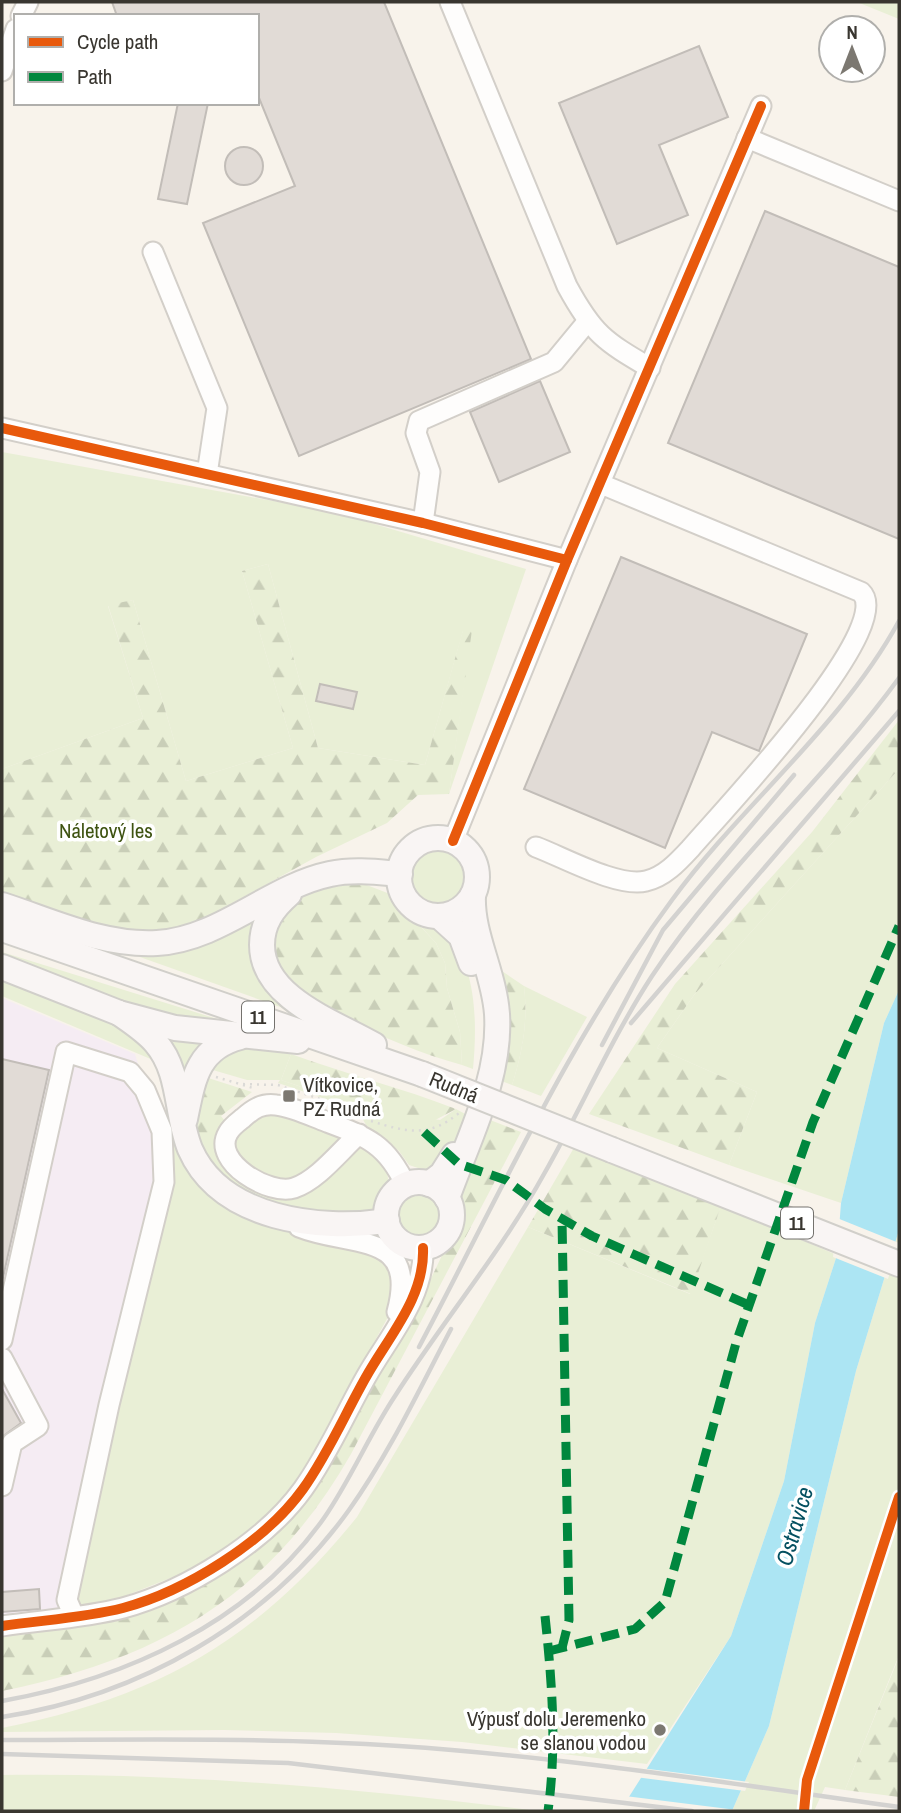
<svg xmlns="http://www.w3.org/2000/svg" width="901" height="1813" viewBox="0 0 901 1813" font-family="'Archivo Narrow',sans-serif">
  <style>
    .commercial { fill: #f5ecf3 }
    .green { fill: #e9efd6 }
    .forest { fill: url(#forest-firs) }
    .water { fill: #ace5f3 }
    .pier { fill: #f8f3eb }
    .building { fill: #e1dbd6; stroke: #c2bdb8; stroke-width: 2 }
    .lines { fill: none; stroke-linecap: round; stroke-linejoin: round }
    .minor-casing { stroke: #d3cfc9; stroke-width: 23 }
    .major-casing { stroke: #d1cfca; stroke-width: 28 }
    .path { stroke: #dbdad7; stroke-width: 2.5; stroke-dasharray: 2 5; stroke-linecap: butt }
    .minor { stroke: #fefdfc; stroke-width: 19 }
    .major { stroke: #f9f5f4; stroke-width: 24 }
    .rail { stroke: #d3d2d0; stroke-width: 4.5 }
    .major-bridge-casing { stroke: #d1cfca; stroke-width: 28; stroke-linecap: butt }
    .major-bridge { stroke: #f9f5f4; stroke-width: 24 }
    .quiet { stroke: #00873e; stroke-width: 9; stroke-dasharray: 18 9; stroke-linecap: butt }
    .cycleway-casing { stroke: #fff; stroke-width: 15 }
    .cycleway { stroke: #e8590c; stroke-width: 10 }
    .poi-dot { fill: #7c7871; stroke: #fff; stroke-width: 2.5 }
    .labels { text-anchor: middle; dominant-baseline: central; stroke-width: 7; stroke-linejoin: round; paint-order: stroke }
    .shield { fill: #fff; stroke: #74726e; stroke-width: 2 }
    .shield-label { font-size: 19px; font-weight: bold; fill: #393630 }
    .park-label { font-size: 21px; fill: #3e5311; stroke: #fff }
    .poi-label { font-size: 21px; fill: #393630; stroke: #fff; text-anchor: start }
    .street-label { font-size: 21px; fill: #393630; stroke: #fff }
    .water-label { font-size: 23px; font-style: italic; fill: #045060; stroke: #fff }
  </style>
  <defs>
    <pattern id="forest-firs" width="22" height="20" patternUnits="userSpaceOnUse" patternTransform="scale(1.75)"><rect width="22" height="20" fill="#e9efd6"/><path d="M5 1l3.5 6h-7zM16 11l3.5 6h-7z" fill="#c9ceb8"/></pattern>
  </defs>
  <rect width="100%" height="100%" fill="#f8f3eb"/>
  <path class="commercial" d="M2 998 135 1054 163 1148 67 1600 78 1627 2 1636Z"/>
  <g class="green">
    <path d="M857 2H899V19Z"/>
    <path d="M2 452 334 512 526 569 449 794 471 631H463L425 765 318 748 268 564 242 571 293 748 186 781 133 600 108 606 143 718 2 769Z"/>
    <path d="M899 769V990L884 1023 841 1203 729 1165 757 1092 657 1048 694 995Z"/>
    <circle cx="440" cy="876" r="28"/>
    <path d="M267 906 300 1014 123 951Z"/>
    <path d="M414 919C423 922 438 924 444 931 478 964 477 1026 473 1069L462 1065 460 1032 447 988 445 963 436 943Z"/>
    <path d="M2 952 227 1022 186 1024 2 960Z"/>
    <path d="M2 977 122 1024 160 1063 2 996Z"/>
    <path d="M524 986 587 1017 541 1096 512 1085C523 1050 528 1022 524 986Z"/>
    <path d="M187 1038 213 1040 184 1091 162 1039Z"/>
    <path d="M266 1045 291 1054 281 1080 364 1108 440 1120 456 1109 467 1115 451 1158 430 1172 409 1165 399 1151 366 1125 358 1110 278 1083 280 1080H247L206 1068 230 1046Z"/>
    <path d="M272 1111 342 1137V1141L296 1180 277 1182 238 1160 234 1140 255 1120Z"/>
    <path d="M162 1131 230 1208 248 1219 380 1256 394 1272 392 1307 388 1317 295 1486 280 1502 246 1533 191 1570 74 1616 67 1600 164 1182Z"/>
    <path d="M198 1139H216L217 1152 225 1168 281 1198 298 1196 354 1149C386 1146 402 1192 374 1208 339 1229 256 1200 226 1178 212 1168 206 1154 198 1139Z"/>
    <circle cx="419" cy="1214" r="21"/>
    <path d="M721 1206 837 1255 815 1323 784 1481 731 1636 647 1764 462 1742 336 1733 224 1730 2 1732V1728C156 1698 258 1640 357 1517L528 1227 690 1294Z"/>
    <path d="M899 1230V1655L845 1790 825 1787 814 1811H732L769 1726 856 1371Z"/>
    <path d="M2 1775C181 1773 359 1788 537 1811H2Z"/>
  </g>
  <g class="forest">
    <path d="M268 564 318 748 425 765 463 630H472L449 794 418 795 387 823 316 857 207 917 164 931 112 929 2 895V769L143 718 108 605 133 600 186 781 293 748 242 571Z"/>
    <path d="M899 720V769L694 995 657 1048 757 1092 729 1165 589 1114 675 984 812 832Z"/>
    <path d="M359 882 390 894 436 943 445 963 447 988 460 1032 462 1065C396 1047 327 1013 274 970V925C306 890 313 888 359 882Z"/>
    <path d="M496 967 524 986C528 1022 523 1050 512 1085L499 1080Z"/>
    <path d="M291 1054C346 1074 402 1088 456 1109L420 1128 368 1115 364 1108 281 1080Z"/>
    <path d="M202 1076 252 1092 221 1116 225 1121 216 1139H198L195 1119Z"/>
    <path d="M485 1118 521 1132 351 1454C270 1596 160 1659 2 1691V1636L133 1616 183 1595 234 1565 273 1534 424 1293 459 1220 456 1194Z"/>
    <path d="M575 1146 721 1206 691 1294 528 1227Z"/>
    <path d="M899 1655V1797L845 1790 896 1664Z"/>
  </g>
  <path class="water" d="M899 990V1230L856 1371 769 1726 732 1811H620L731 1636 784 1481 815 1323 837 1255 841 1203 884 1023Z"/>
  <g class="pier">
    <path d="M837 1218 899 1243 888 1279 833 1257Z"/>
    <path d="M641 1768 696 1775 749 1782 745 1791 635 1777Z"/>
    <path d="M625 1796 737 1810 616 1811Z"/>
  </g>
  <g class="building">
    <path d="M112 2H384L531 359 299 456 203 223 295 186 257 93V16H117Z"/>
    <path d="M699 46 728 117 659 145 688 215 617 244 559 103Z"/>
    <path d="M178 103H208L187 204 158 199Z"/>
    <circle cx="244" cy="166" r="19"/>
    <path d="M765 211 899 267V539L668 443Z"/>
    <path d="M540 381 570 452 499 482 470 412Z"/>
    <path d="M621 557 807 634 759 751 712 732 665 848 524 789Z"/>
    <path d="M320 684 357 692 353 709 316 701Z"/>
    <path d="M2 1059 49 1070 2 1282Z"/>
    <path d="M2 1389 21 1423 2 1437Z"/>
    <path d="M39 1589 40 1609 2 1612V1592Z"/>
  </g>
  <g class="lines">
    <g class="minor-casing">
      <g id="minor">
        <path d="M450 2 567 286C593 334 604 341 650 368"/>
        <path d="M21 16 28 2"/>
        <path d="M2 71 16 29"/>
        <path d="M747 138 899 201"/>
        <path d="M153 252 217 408 207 474"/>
        <path d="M2 428 423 523 567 560"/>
        <path d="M423 523 430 472 416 433 419 421 554 362 587 322"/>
        <path d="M453 841 567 560 761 106"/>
        <path d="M536 847C563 857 618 888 646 881 664 877 678 862 690 849 718 816 898 627 861 592L601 484"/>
        <path d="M359 1134C340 1151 318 1180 294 1188 270 1196 211 1162 228 1133 231 1127 238 1122 243 1118 253 1109 262 1103 276 1105 293 1107 311 1116 327 1122 367 1137 387 1144 406 1186"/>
        <path d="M299 1227C351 1248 419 1230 397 1312"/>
        <path d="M2 1340 66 1052 130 1072 145 1090 162 1131 164 1182 109 1405 67 1600 74 1616"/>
        <path d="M2 1358 38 1426 12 1443 2 1486"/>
        <path d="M2 1626C42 1620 84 1618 123 1608 186 1591 265 1542 303 1489 328 1454 345 1414 366 1377 389 1336 425 1297 423 1248"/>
      </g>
    </g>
    <g class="major-casing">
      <g id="major">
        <circle cx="438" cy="877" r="39"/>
        <path d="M289 894C273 908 262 923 262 945 262 998 334 1022 374 1045"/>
        <path d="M2 905C52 921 103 946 157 943 221 939 269 887 330 874 353 869 377 872 400 874"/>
        <path d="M439 916 461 936 471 963"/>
        <path d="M2 929 422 1074"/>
        <path d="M2 967 119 1013 175 1028 298 1041"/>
        <path d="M119 1013C132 1022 146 1031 156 1043 181 1072 176 1115 190 1149 221 1220 320 1231 387 1221"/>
        <path d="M185 1119C193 1080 197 1048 240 1037"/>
        <path d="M612 1150 899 1264"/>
        <circle cx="419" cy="1215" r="33"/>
        <path d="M429 1184 442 1174 454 1155"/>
        <path d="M447 1198C468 1139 501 1078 497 1014 494 972 471 934 473 895"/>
      </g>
    </g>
    <g class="path">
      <path d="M216 1077 240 1084 278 1085 356 1111 359 1116"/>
      <path d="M243 1085 256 1089"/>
      <path d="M371 1121C406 1132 429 1138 459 1113"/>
    </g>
    <use href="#minor" class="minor"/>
    <use href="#major" class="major"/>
    <g class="rail">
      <path d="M631 1023 899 711"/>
      <path d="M602 1045 663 930 794 775"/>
      <path d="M419 1347C499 1196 570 1038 672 900 743 803 841 727 899 621"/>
      <path d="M2 1701C125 1679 250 1623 324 1518 351 1479 369 1435 395 1396 443 1321 501 1252 544 1174 581 1109 611 1039 652 976 723 869 823 782 899 678"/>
      <path d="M2 1717C139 1696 268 1623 349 1510 389 1454 419 1390 451 1329"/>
      <path d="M2 1740C134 1740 267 1737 399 1746 566 1757 733 1784 899 1807"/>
      <path d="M2 1754 288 1763 692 1811"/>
    </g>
    <g class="major-bridge-casing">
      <path id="major-bridge" d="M422 1074 612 1150"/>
    </g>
    <use href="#major-bridge" class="major-bridge"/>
    <g class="quiet">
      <path d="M424 1132 459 1164 506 1180 545 1209 592 1236 749 1305"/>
      <path d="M545 1616C552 1682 557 1745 548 1811"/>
      <path d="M562 1648 569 1620 562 1219"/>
      <path d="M549 1651 635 1629 665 1602 736 1343 813 1122 899 926"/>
    </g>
    <g class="cycleway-casing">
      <g id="cycleway">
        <path d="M2 428 423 523 567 560"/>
        <path d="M453 841 567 560 761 106"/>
        <path d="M2 1626C42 1620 84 1618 123 1608 186 1591 265 1542 303 1489 328 1454 345 1414 366 1377 389 1336 425 1297 423 1248"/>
        <path d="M804 1811 807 1780 899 1497"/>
      </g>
    </g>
    <use href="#cycleway" class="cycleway"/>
  </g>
  <g class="poi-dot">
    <rect x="282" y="1089" width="14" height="14" rx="3.5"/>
    <circle cx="660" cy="1730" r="7"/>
  </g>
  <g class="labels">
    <g class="shield">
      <rect x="242" y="1001.5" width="32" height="31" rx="5"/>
      <rect x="781" y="1207.5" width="32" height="31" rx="5"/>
    </g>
    <g class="shield-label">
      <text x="258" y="1017">11</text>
      <text x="797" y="1223">11</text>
    </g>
    <g class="park-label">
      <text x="106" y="830">Náletový les</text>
    </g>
    <g class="poi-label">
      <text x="303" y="1084">Vítkovice,<tspan x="303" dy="24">PZ Rudná</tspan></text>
      <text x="646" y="1718" text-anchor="end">Výpusť dolu Jeremenko<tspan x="646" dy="24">se slanou vodou</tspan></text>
    </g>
    <g class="street-label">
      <text transform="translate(454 1087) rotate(22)">Rudná</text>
    </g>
    <g class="water-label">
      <text transform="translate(794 1526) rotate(-74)">Ostravice</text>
    </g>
  </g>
  <rect width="901" height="1813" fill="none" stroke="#393630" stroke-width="7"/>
  <rect x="14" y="14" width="245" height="91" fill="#ffffff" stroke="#b0afac" stroke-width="2"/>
  <rect x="28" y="37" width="35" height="10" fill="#e8590c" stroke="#b0afac" stroke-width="2"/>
  <text x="77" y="49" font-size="21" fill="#393630">Cycle path</text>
  <rect x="28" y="72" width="35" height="10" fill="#00873e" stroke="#b0afac" stroke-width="2"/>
  <text x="77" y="84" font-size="21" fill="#393630">Path</text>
  <g transform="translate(852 49)"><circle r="33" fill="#ffffff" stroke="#b0afac" stroke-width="2"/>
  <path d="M0-5L12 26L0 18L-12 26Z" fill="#7c7871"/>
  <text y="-10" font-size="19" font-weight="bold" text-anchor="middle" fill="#393630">N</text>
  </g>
</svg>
